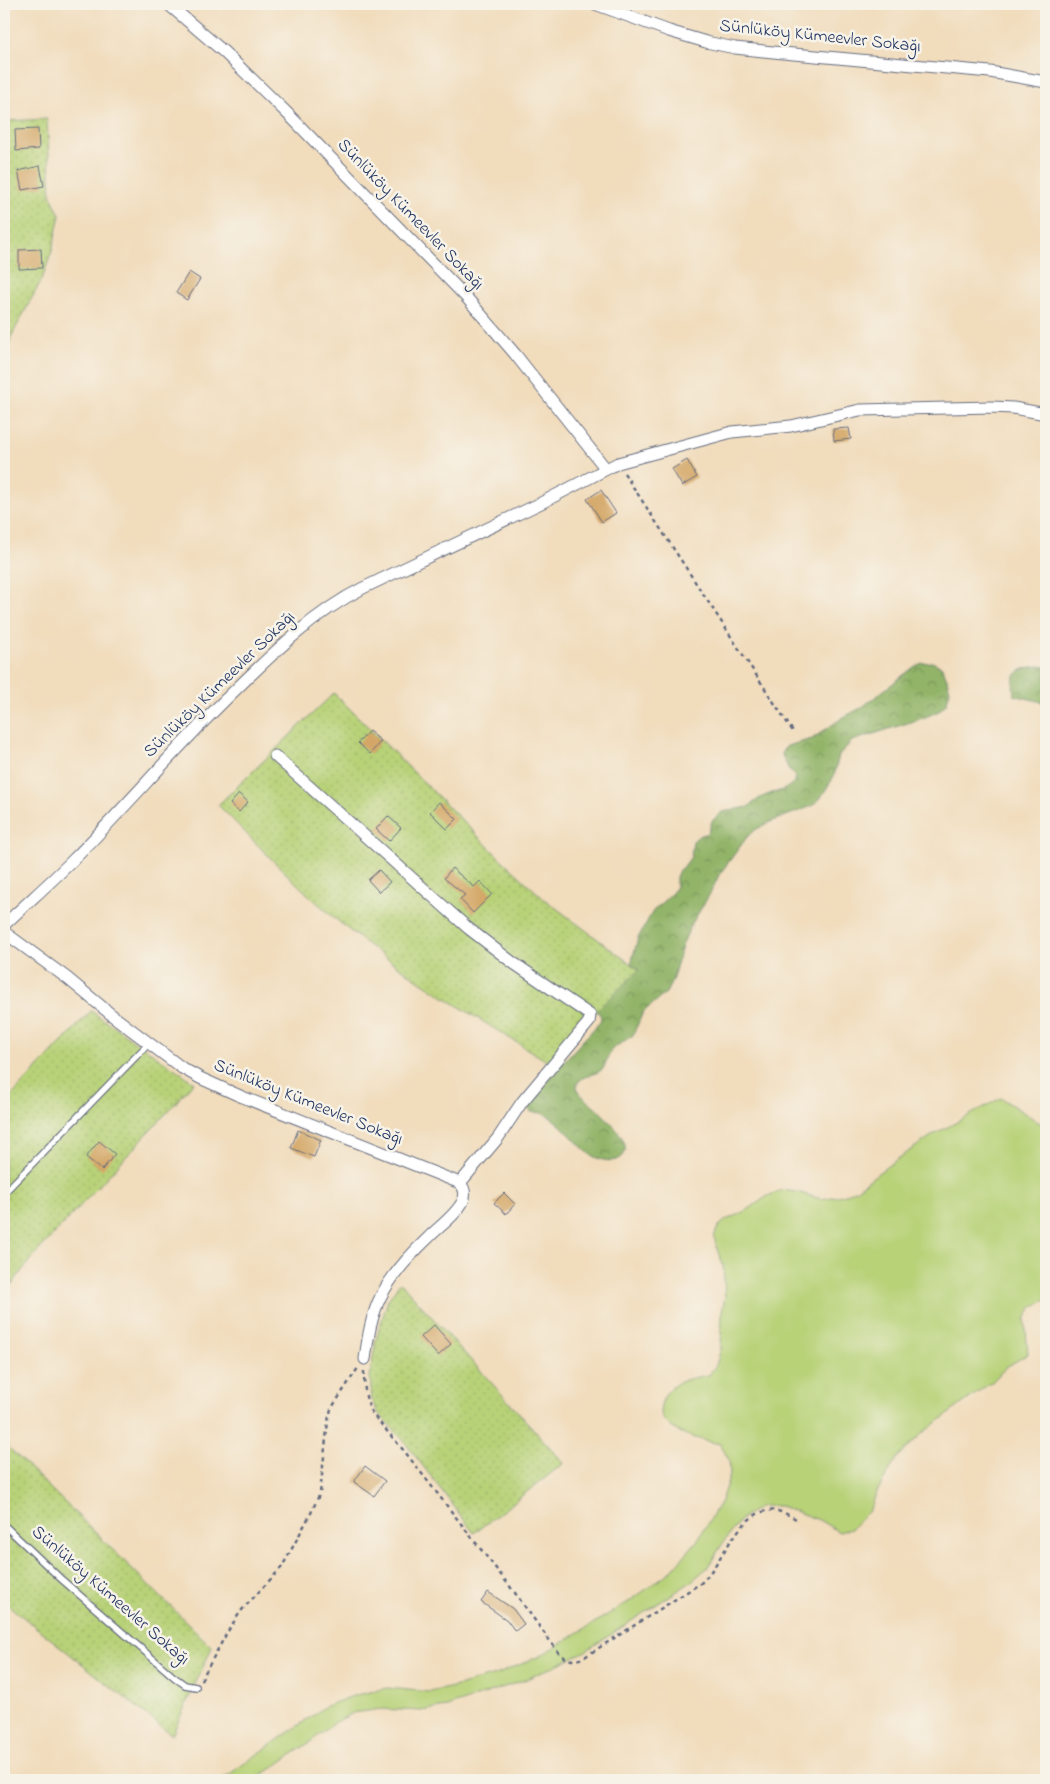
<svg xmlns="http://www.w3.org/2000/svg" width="1050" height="1784" viewBox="0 0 1050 1784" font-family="'Indie Flower',sans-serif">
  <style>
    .grass { fill: #b8d278; stroke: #6a806b }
    .forest { fill: url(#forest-crowns); stroke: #567263 }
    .garden { fill: url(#garden-dots); stroke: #6a806b }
    .building { fill: #d4a768 }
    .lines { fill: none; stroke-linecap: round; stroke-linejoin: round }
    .service-casing { stroke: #666c7f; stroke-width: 8 }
    .minor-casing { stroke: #666c7f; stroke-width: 13 }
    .path { stroke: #666c7f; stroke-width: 2.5; stroke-dasharray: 4 4; stroke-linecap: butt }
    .service { stroke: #fff; stroke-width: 5.5 }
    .minor { stroke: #fff; stroke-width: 11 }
    .labels { text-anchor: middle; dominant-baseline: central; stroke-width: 5; stroke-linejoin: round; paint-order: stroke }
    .street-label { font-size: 18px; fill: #1b2f5e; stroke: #f7f3e8 }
  </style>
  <defs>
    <pattern id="forest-crowns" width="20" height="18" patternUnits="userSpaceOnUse" patternTransform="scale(1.25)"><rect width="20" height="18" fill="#92b468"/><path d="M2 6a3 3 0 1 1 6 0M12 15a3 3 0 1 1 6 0" fill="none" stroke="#769359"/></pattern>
    <pattern id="garden-dots" width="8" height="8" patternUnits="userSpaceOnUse" patternTransform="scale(1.25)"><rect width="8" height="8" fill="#b8d278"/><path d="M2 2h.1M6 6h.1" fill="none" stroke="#9eb56a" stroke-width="1.8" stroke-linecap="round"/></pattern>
  </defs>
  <rect width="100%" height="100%" fill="#f7f3e8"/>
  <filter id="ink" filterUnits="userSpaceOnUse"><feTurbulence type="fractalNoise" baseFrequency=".02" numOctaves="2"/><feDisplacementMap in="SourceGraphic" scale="10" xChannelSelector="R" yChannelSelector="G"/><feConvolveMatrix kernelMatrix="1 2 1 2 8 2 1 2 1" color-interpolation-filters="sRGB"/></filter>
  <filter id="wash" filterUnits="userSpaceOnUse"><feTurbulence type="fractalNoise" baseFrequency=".0096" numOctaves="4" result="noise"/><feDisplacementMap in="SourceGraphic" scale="20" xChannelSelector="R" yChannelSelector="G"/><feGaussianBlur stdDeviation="1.12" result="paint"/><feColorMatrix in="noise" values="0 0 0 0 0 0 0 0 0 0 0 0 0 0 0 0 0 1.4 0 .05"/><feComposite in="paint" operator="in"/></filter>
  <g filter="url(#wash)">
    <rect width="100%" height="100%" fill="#f1dcbc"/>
    <path class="grass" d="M1001 1098 1046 1127V1300L1032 1307 1025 1319 1028 1354 1006 1367 993 1381 924 1432 897 1458 878 1490 869 1511 851 1529 839 1532 819 1520 780 1506H761L740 1520 725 1540 707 1568 688 1584 584 1652 527 1679 447 1707 421 1711 381 1709 353 1713 336 1722 310 1742 255 1780H221L326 1706 353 1696 387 1688 430 1692 458 1686 498 1674 540 1656 630 1601 671 1571 697 1541 721 1501 730 1474 729 1460 720 1444C703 1440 675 1435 664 1420 661 1416 660 1410 661 1405 668 1381 687 1379 709 1375L716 1365 721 1349 722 1311 725 1297 723 1264 718 1252 714 1237 718 1227 726 1220 749 1209 766 1197 781 1190 797 1192 821 1199 843 1195 857 1189 886 1167 933 1135Z"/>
    <g class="forest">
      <path d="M932 662 942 667 947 679 950 691 946 704 939 711 923 718 852 741 839 755 834 776 820 799 812 806 770 822 755 830 747 837 719 875 711 892 691 925 683 943 672 981 666 993 643 1012 633 1035 611 1050 603 1069 598 1072 583 1078 577 1083C577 1084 577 1090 578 1090 581 1097 589 1101 594 1106 603 1114 623 1134 625 1145 628 1165 603 1163 591 1155 577 1145 559 1119 542 1113 538 1112 534 1113 531 1112L526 1107 530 1098 600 1022 601 1016 596 1010 639 970 631 964 638 938 653 911 673 892 676 886V877L679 870 685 865 691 857 693 841 699 836 708 833 712 821 722 812 748 807 760 798 769 794 783 790 793 784 795 777 788 768 782 755 783 750 787 746 812 739 842 718 861 708 914 667 922 663Z"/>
      <path d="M1038 666 1046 667V703L1014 695C1011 673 1017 669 1038 666Z"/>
    </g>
    <g class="garden">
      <path d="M47 119 51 196 60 215 52 251 42 279 11 337 4 363V121Z"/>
      <path d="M334 693 502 860 544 899 639 970 587 1020 550 1063C482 1021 413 980 350 931 303 893 261 848 218 805Z"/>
      <path d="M91 1011 194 1082 172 1107 30 1260 4 1295V1104Z"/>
      <path d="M400 1282 564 1463 474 1533 400 1436 378 1413 372 1401 370 1376 376 1339 388 1300Z"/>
      <path d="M4 1443 212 1647 172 1735 4 1602Z"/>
    </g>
    <g id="blocks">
      <g class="building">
        <path d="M38 129 39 149 16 151 15 130Z"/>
        <path d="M40 166 44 186 22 190 18 171Z"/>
        <path d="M41 249 42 268 19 269V250Z"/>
        <path d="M189 272 200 279 187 300 176 293Z"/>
        <path d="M849 428 851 439 834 441 833 429Z"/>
        <path d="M687 460 697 477 682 486 672 469Z"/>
        <path d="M601 490 616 513 602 522 587 499Z"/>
        <path d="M369 731 381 741 370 754 358 743Z"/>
        <path d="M239 794 248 802 239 812 230 804Z"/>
        <path d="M439 802 457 819 447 829 430 812Z"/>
        <path d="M388 816 401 828 389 841 376 829Z"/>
        <path d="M452 868 474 887 480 881 492 894 473 913 460 899 465 895 444 878Z"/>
        <path d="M379 870 390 882 379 892 368 880Z"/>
        <path d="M298 1130 321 1140 314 1157 291 1148Z"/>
        <path d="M99 1141 115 1154 102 1170 86 1157Z"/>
        <path d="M504 1193 515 1204 506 1214 494 1203Z"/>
        <path d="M434 1325 451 1344 438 1356 421 1337Z"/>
        <path d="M365 1466 385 1481 374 1496 354 1482Z"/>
        <path d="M488 1592 513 1609 524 1624 515 1631 507 1620 481 1602Z"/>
      </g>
    </g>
  </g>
  <g filter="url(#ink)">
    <use href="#blocks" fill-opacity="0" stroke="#666c7f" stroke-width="1"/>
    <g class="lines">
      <g class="service-casing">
        <g id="service">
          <path d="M4 1193 149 1043"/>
          <path d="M4 1525 60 1578 174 1677 185 1685 196 1687"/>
        </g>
      </g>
      <g class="minor-casing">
        <g id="minor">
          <path d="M168 4 224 52 288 114 466 297 515 354 606 469"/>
          <path d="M595 4 669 31 706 42 735 48 783 53 990 72 1046 82"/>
          <path d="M275 756 468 928 512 962 590 1015 589 1022 522 1102 498 1138 460 1183"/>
          <path d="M4 925C27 903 51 882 73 860 125 808 172 752 225 700 267 659 310 615 363 588L541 503 618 463 732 432 791 426 860 410 992 407 1013 408 1046 414"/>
          <path d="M4 932 67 978 113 1016 182 1068 200 1078 240 1096 460 1183C465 1189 466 1194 463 1201 456 1215 440 1226 429 1237 411 1254 392 1275 381 1296 371 1316 368 1337 365 1359"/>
        </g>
      </g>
      <g class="path">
        <path d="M624 473 794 733"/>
        <path d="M364 1371C364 1386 365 1403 374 1416L405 1452 515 1593 558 1652C566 1660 572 1662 583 1658L701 1583C724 1562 743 1497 784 1513 789 1515 794 1518 798 1520"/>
        <path d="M201 1680 228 1631 241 1611 282 1567 311 1513 320 1493 328 1421 331 1409 358 1368"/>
      </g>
      <use href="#service" class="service"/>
      <use href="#minor" class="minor"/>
    </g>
  </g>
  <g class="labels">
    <g class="street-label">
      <text transform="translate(820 37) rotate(6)">Sünlüköy Kümeevler Sokağı</text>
      <text transform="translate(410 215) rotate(46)">Sünlüköy Kümeevler Sokağı</text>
      <text transform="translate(220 685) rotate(-44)">Sünlüköy Kümeevler Sokağı</text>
      <text transform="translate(308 1103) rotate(22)">Sünlüköy Kümeevler Sokağı</text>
      <text transform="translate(110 1596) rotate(41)">Sünlüköy Kümeevler Sokağı</text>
    </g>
  </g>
  <rect width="1050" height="1784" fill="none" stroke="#f7f3e8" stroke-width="20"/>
</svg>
